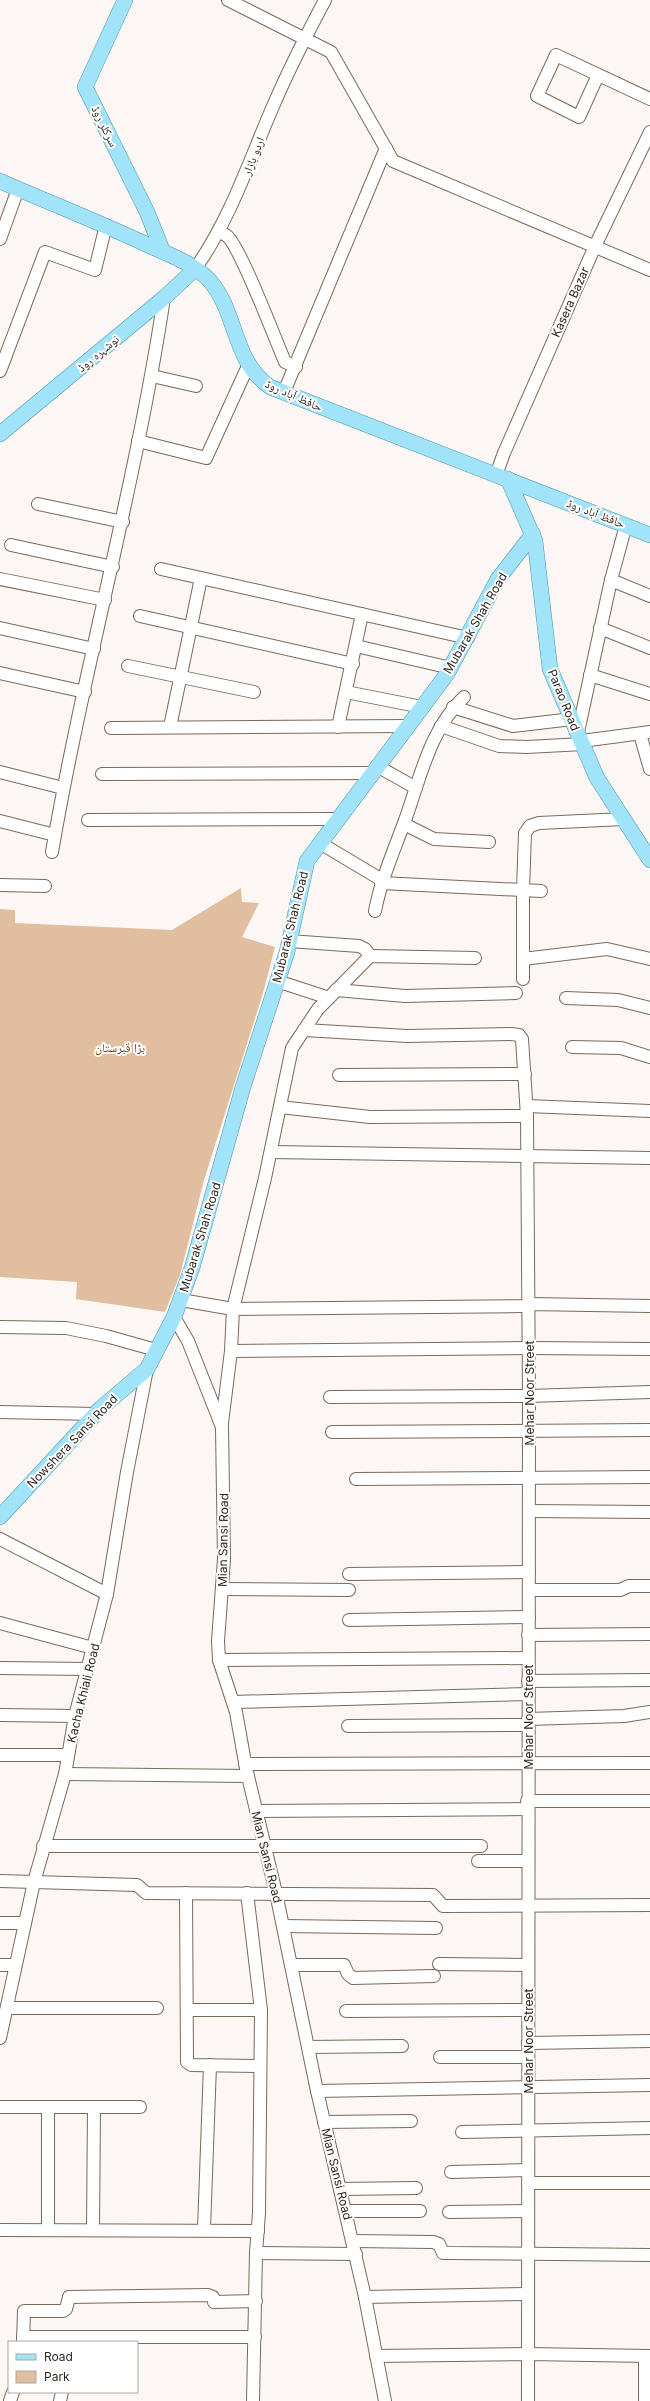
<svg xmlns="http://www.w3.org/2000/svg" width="650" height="2401" viewBox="0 0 650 2401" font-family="Inter,'Noto Naskh Arabic',sans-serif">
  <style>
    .green { fill: #e0be9f }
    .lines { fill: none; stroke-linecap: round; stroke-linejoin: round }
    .minor-casing { stroke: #7b6958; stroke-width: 14 }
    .major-casing { stroke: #4f95ab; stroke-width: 16 }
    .minor { stroke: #fff; stroke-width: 12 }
    .major { stroke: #a1e4fa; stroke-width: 15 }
    .labels { text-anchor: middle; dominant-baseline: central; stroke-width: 4; stroke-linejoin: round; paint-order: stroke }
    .street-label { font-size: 12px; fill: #2d251e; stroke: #fff }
    .park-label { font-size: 12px; fill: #754300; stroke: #fff }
  </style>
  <rect width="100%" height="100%" fill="#fcf7f4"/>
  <path class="green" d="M241 888 242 902 259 903 242 937 275 947 263 993 204 1180 180 1275 165 1312 76 1299 77 1282 0 1277V909L15 910V923L172 930Z"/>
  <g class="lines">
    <g class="minor-casing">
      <g id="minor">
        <path d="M228 0 331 52 393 161 650 270"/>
        <path d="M598 75 579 117 537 96 556 55 650 99"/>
        <path d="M219 232C221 233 225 234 227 236 240 246 276 341 285 362L296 367"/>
        <path d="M0 239 18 189"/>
        <path d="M195 269C231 218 249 161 274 104 289 69 307 34 325 0"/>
        <path d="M0 371 45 252 95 270 106 225"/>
        <path d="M152 376 196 386"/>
        <path d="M284 392 386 148"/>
        <path d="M138 441 206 458 248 366"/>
        <path d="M496 475 504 453 595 246 650 132"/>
        <path d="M38 504 123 522"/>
        <path d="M11 545 113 567"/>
        <path d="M161 569 468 638"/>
        <path d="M0 579 105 600"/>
        <path d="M611 580 650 596"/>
        <path d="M140 616 353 664"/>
        <path d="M0 628 94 649"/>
        <path d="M600 628 650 648"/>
        <path d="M356 646 451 668"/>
        <path d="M128 666 254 692"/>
        <path d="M0 673 85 692"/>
        <path d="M590 675 650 694"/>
        <path d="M346 692 422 707"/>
        <path d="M453 707 513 726 572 719"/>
        <path d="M441 726 499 746 527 747 583 744"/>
        <path d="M170 727 201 578"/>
        <path d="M338 727 362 614"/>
        <path d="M111 728 407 726"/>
        <path d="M578 732 611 580 626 525"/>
        <path d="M640 734 650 769"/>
        <path d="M582 741 650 732"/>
        <path d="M377 766 416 788"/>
        <path d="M0 772 63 788"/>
        <path d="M102 774 372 773"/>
        <path d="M88 820 338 819"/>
        <path d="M0 821 55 835"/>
        <path d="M404 824 434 839 489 842"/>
        <path d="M320 843 382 880"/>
        <path d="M52 852C84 666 136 484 164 298"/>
        <path d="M381 883 541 891"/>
        <path d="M0 885 45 886"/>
        <path d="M375 911C381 880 393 853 404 823 420 780 429 730 464 697"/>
        <path d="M289 941 359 946 365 949 370 956"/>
        <path d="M523 959 607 949 650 959"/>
        <path d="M523 979V890L525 833 530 826 539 823 624 819"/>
        <path d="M277 981 329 998"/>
        <path d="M336 990 405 996 516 993"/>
        <path d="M566 998 618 1000 650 1008"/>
        <path d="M304 1030 407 1036 511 1034 519 1035 522 1039 527 1116 529 1396 528 2401"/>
        <path d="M572 1047 621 1048 650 1057"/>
        <path d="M339 1075 525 1074"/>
        <path d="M527 1106 650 1111"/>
        <path d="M280 1107 370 1117 527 1116"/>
        <path d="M271 1152 650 1158"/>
        <path d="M181 1300 233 1309 523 1306 529 1304 650 1306"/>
        <path d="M174 1317 188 1341 222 1427 224 1559 218 1641 219 1660 236 1712 246 1768 276 1893 317 2091 365 2297 385 2401"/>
        <path d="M0 1327 66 1328 106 1336 156 1350"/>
        <path d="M231 1351 529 1348 650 1349"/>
        <path d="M330 1397 529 1396 650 1392"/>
        <path d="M0 1412 95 1414"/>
        <path d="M222 1423 231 1351 233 1309 265 1178 292 1048 318 1009 370 956 475 958"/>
        <path d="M332 1432 650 1430"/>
        <path d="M356 1479 650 1477"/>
        <path d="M529 1511 650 1512"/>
        <path d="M0 1539 107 1594"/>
        <path d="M349 1574 529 1572"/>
        <path d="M222 1589 349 1590"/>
        <path d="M529 1590H620L629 1586H650"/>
        <path d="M349 1620 529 1617"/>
        <path d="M0 1623 93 1648"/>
        <path d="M528 1635 650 1634"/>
        <path d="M219 1660 528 1658"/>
        <path d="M0 1668 88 1669"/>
        <path d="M528 1681 650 1680"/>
        <path d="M233 1702 528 1694"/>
        <path d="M0 1715 75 1716"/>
        <path d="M528 1719 624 1716 650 1712"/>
        <path d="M348 1726 528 1725"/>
        <path d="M0 1755H68"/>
        <path d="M245 1764 650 1763"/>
        <path d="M65 1774 248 1776"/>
        <path d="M527 1801H650"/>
        <path d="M256 1811 528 1809"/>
        <path d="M43 1846H481"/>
        <path d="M478 1861H528"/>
        <path d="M0 1881 137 1885 146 1893 433 1895 443 1906 650 1905"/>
        <path d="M186 1893 187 2062 191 2065 260 2066"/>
        <path d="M247 1893 261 2010 259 2213 256 2253 253 2401"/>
        <path d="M0 1923H25"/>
        <path d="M283 1926 436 1928"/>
        <path d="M439 1964 528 1965"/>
        <path d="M0 1965H15"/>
        <path d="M292 1965H344L348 1974 353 1978 434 1976"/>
        <path d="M7 2008H157"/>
        <path d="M187 2010H261"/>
        <path d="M346 2011 528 2010"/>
        <path d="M0 2038 34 1882 65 1774 75 1716 107 1594 127 1472 147 1369"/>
        <path d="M528 2043 650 2041"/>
        <path d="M308 2047 402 2046"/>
        <path d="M440 2057H528"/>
        <path d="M317 2091 650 2085"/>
        <path d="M0 2107H140"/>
        <path d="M48 2108V2230"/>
        <path d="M324 2122 411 2121"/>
        <path d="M462 2132 650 2128"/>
        <path d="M451 2172 528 2170"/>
        <path d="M528 2183H650"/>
        <path d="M340 2189 416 2188"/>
        <path d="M346 2211H420"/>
        <path d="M449 2212 528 2211"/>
        <path d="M93 2229 94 2107"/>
        <path d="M204 2229 210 2065"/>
        <path d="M0 2230 258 2231"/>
        <path d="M353 2241 433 2242 439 2244 443 2253H447L650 2255"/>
        <path d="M256 2253 356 2254"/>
        <path d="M365 2297 527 2294"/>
        <path d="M23 2337H255"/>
        <path d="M23 2342 24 2311H63L66 2309 69 2297 208 2295 213 2297 214 2302 256 2301"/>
        <path d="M376 2356 528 2354 650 2356"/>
        <path d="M645 2356V2401"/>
        <path d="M10 2401 13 2392"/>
        <path d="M60 2401 62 2392"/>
      </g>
    </g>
    <g class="major-casing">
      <g id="major">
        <path d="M125 0 85 87 147 212 163 252"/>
        <path d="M0 181C50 203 101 223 150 246 170 255 195 264 210 281 238 314 232 360 270 387L650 535"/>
        <path d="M0 434 164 298 195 269"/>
        <path d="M508 479 535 541 550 669 597 778 650 860"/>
        <path d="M0 1517 101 1408 147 1369 174 1317 192 1268 243 1087 287 952 307 861 447 674 498 579 533 534"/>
      </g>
    </g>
    <use href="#minor" class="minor"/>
    <use href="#major" class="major"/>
  </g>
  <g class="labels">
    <g class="street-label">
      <text transform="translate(105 126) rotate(64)">سرکلر روڈ</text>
      <text transform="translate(253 156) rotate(-68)">اردو بازار</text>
      <text transform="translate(570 302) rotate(-66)">Kasera Bazar</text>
      <text transform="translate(98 353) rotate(-40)">نوشہرہ روڈ</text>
      <text transform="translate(294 395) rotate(24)">حافظ آباد روڈ</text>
      <text transform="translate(596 513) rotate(21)">حافظ آباد روڈ</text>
      <text transform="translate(475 623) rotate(-60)">Mubarak Shah Road</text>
      <text transform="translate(564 700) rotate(68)">Parao Road</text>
      <text transform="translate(290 927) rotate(-76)">Mubarak Shah Road</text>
      <text transform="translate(200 1237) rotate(-73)">Mubarak Shah Road</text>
      <text transform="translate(529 1393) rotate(-90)">Mehar Noor Street</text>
      <text transform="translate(72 1441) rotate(-46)">Nowshera Sansi Road</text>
      <text transform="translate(223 1540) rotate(-89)">Mian Sansi Road</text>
      <text transform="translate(83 1693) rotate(-76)">Kacha Khiali Road</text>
      <text transform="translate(528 1717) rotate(-90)">Mehar Noor Street</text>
      <text transform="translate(267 1857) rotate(76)">Mian Sansi Road</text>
      <text transform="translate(528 2041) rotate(-90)">Mehar Noor Street</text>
      <text transform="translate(337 2174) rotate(76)">Mian Sansi Road</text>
    </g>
    <g class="park-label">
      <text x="120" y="1047">بڑا قبرستان</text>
    </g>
  </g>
  <rect x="8" y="2341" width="130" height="52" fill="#ffffff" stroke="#aba8a5"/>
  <rect x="16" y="2354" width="20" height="6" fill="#a1e4fa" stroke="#aba8a5"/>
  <text x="44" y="2361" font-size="12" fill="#2d251e">Road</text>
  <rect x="16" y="2371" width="20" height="12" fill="#e0be9f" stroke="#aba8a5"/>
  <text x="44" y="2381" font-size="12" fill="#2d251e">Park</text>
</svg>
